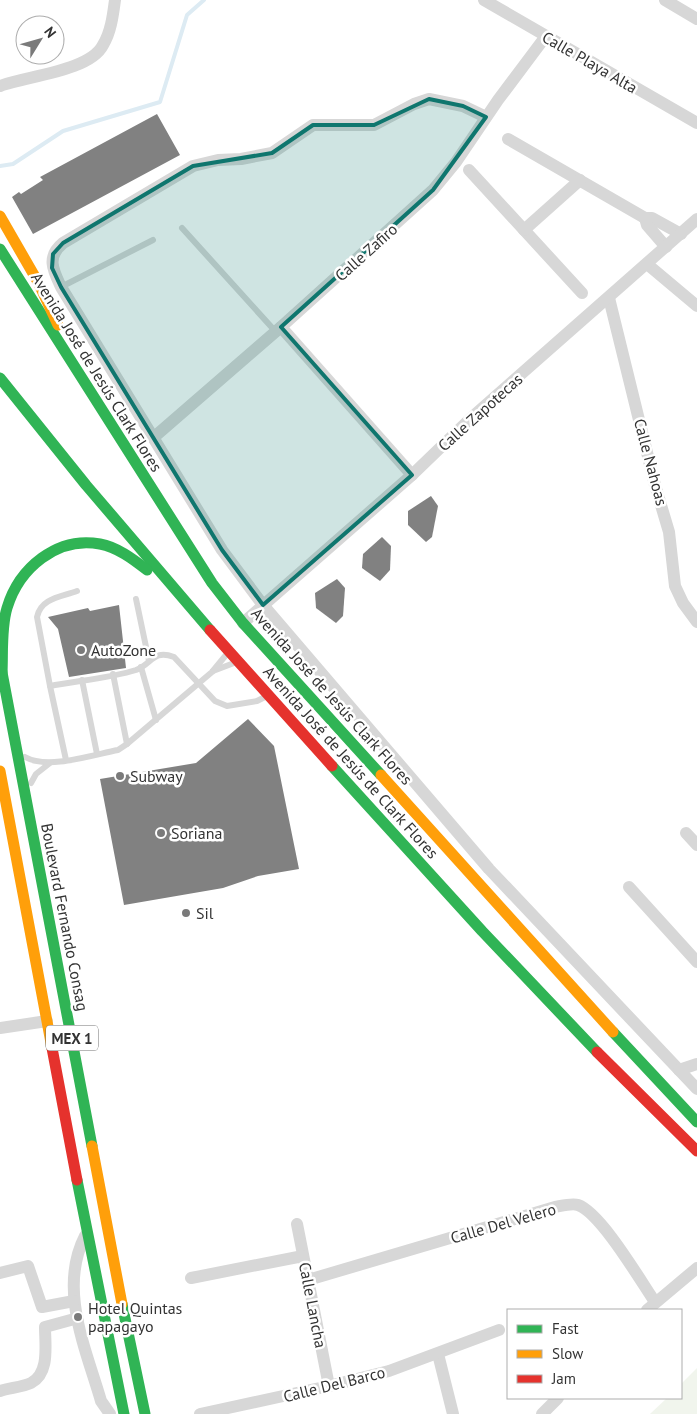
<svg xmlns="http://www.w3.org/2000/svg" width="697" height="1414" viewBox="0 0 697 1414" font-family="'PT Sans',sans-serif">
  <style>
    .green { fill: #f1f5ed }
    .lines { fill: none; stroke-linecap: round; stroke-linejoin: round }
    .stream { stroke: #ddebf3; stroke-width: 4 }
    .building { fill: #818181 }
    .lane { stroke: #d7d7d7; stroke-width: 6 }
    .street { stroke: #d7d7d7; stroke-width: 12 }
    .fast { stroke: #30b455; stroke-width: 11 }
    .slow { stroke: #ff9f0a; stroke-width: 11 }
    .jam { stroke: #e5322d; stroke-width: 11 }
    .marked { fill: #0f766e; fill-opacity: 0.2; stroke: #0f766e; stroke-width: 4; stroke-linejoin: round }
    .poi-dot { fill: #7a7a7a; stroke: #fff; stroke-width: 2 }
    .labels { text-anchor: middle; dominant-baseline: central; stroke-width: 5; stroke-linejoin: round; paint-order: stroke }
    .shield { fill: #fff; stroke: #707070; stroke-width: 1 }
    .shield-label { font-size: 15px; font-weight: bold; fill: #333 }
    .street-label { font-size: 16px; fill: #333; stroke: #fff }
    .poi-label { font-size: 16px; fill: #333; stroke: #fff; text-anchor: start }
  </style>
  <rect width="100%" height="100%" fill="#fff"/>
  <path class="green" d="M697 1368V1414H650L667 1398H681V1384Z"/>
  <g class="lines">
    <path class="stream" d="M0 166 13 164 63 131 160 102 187 15 204 0"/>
  </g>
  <g class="building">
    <path d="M157 114 180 155 33 234 12 197 19 192 21 194 43 180 40 177Z"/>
    <path d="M431 496 438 506 432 537 426 542 408 525V511Z"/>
    <path d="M382 537 391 546 390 570 380 581 362 568 363 554Z"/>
    <path d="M337 579 345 588 343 616 336 623 316 608 315 593Z"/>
    <path d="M119 605 126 668 69 677 58 629 48 617 88 608 90 611Z"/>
    <path d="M248 719 274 746 299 869 258 876 223 888 124 905 100 779 196 763Z"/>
  </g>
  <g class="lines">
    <g class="lane">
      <path d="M182 228 276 332"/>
      <path d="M61 287 153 240"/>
      <path d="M136 599 149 661"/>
      <path d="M141 667 156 720"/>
      <path d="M213 671 234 663"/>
      <path d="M113 674 127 744"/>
      <path d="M82 680 97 754"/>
      <path d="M50 686 37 617C41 598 61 597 77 591"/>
      <path d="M25 757C48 770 92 755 118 750L127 744 212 672 226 655"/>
      <path d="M66 760 50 686C76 681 111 678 136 670 152 664 153 649 174 657L215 701 227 706 257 701 265 697"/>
      <path d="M31 783 36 774 50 763"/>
    </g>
    <g class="street">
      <path d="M484 0 697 123"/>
      <path d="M665 0 697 19"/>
      <path d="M0 86C27 76 90 71 103 45 111 32 113 15 115 0"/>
      <path d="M486 117 463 106 429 99 414 104 374 125H313L272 153 241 159 218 160 193 166 63 243C46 257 53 270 61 287L222 550 263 605 489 869 697 1089"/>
      <path d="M508 139 645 218H652L681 234"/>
      <path d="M469 170 582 293"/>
      <path d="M645 218 647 225 666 247"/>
      <path d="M524 230 580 180"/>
      <path d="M647 264 697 306"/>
      <path d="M609 298 655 485 669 532 675 586 683 603 697 622"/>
      <path d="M281 327 412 475"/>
      <path d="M153 438 281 327 433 190 456 162 498 100 546 36"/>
      <path d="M243 623 412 475 470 419 697 219"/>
      <path d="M686 833 697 845"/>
      <path d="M629 887 697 962"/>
      <path d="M0 1028 47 1021"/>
      <path d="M679 1070 697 1064"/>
      <path d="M297 1224 329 1386"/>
      <path d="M85 1236C58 1289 86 1349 101 1401L110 1414"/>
      <path d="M0 1273 28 1266 42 1307 74 1301"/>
      <path d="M191 1278 303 1256"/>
      <path d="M308 1280 555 1207C561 1206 572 1203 578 1205 601 1213 640 1280 655 1302"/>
      <path d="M647 1310 697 1268"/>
      <path d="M438 1354 453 1414"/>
      <path d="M0 1391C9 1388 23 1387 31 1383 50 1373 45 1345 45 1327L78 1318"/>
      <path d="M200 1414 329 1386 389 1371 499 1330"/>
      <path d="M542 1414 558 1398"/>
    </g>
    <g class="fast">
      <path d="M0 249 212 583 243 623 381 775"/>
      <path d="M0 378 86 485 210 630"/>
      <path d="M0 662 92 1146"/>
      <path d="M2 673C3 652 1 628 7 608 19 568 57 536 100 544 117 547 133 559 147 570"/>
      <path d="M332 766 482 931 597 1052"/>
      <path d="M613 1032 697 1122"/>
      <path d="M77 1180 124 1414"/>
      <path d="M122 1304 145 1414"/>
    </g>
    <g class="slow">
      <path d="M0 216 38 282 58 325"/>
      <path d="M0 771 52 1048"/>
      <path d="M381 775 613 1032"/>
      <path d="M92 1146 122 1304"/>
    </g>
    <g class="jam">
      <path d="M210 630 332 766"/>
      <path d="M52 1048 77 1180"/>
      <path d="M597 1052 697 1151"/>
    </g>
  </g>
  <path class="marked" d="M429 99 463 106 486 117 433 190 281 327 412 475 263 605 222 550 61 287 52 268 53 254 63 243 193 166 272 153 313 125H374Z"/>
  <g class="poi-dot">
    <circle cx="81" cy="650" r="5"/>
    <circle cx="120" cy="776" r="5"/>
    <circle cx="161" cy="833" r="5"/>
    <circle cx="186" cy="913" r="5"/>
    <circle cx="78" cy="1317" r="5"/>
  </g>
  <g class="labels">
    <rect class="shield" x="46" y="1025.5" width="52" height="25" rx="4"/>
    <g class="shield-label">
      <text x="72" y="1038">MEX 1</text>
    </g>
    <g class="street-label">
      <text transform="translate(590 62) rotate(30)">Calle Playa Alta</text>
      <text transform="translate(366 252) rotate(-42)">Calle Zafiro</text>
      <text transform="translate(97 372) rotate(58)">Avenida José de Jesús Clark Flores</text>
      <text transform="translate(480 412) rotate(-42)">Calle Zapotecas</text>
      <text transform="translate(651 462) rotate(75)">Calle Nahoas</text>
      <text transform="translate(332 696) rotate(48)">Avenida José de Jesús Clark Flores</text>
      <text transform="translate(351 762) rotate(48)">Avenida José de Jesús de Clark Flores</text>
      <text transform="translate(65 917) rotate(79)">Boulevard Fernando Consag</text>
      <text transform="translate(503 1223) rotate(-16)">Calle Del Velero</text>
      <text transform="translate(313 1305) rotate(79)">Calle Lancha</text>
      <text transform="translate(334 1384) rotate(-14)">Calle Del Barco</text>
    </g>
    <g class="poi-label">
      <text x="91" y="650">AutoZone</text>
      <text x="130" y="776">Subway</text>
      <text x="171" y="833">Soriana</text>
      <text x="196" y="913">Sil</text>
      <text x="88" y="1308">Hotel Quintas<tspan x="88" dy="18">papagayo</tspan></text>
    </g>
  </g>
  <rect x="507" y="1309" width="175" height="90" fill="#ffffff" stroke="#adadad"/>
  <rect x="517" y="1325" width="25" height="8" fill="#30b455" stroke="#adadad"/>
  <text x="552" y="1334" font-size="15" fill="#333333">Fast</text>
  <rect x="517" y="1350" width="25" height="8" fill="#ff9f0a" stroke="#adadad"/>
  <text x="552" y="1359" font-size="15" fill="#333333">Slow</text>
  <rect x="517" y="1375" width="25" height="8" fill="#e5322d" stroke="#adadad"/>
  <text x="552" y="1384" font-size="15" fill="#333333">Jam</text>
  <g transform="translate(40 40) rotate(53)"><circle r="24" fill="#ffffff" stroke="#adadad"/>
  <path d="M0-4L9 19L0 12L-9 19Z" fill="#7a7a7a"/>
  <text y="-8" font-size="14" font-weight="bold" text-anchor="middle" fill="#333333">N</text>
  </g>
</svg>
